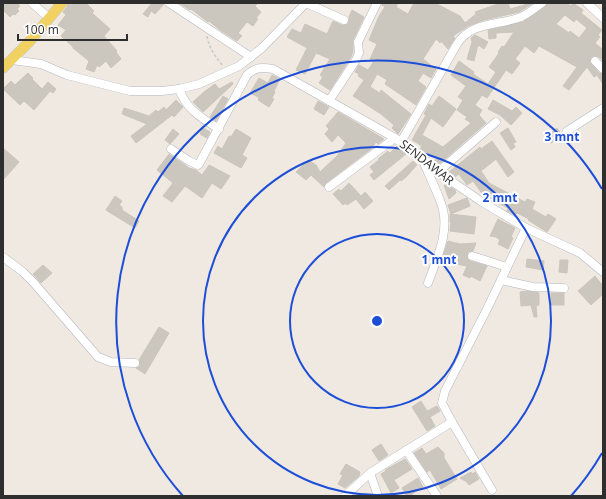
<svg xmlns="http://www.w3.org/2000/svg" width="606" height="499" viewBox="0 0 606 499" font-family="'Open Sans',sans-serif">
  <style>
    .building { fill: #cbc7bf; stroke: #cbc5ba; fill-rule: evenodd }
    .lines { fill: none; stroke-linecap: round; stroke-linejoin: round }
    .minor-casing { stroke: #b4b7c1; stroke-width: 9 }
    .major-casing { stroke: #c9c9c9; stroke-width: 11 }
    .path { stroke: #c9c9c9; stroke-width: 1.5; stroke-dasharray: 3 2; stroke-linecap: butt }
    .minor { stroke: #fff; stroke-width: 8 }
    .major { stroke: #f2d163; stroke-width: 10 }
    .ring { fill: none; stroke: #1d4ed8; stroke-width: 2 }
    .labels { text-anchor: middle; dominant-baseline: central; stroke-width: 4; stroke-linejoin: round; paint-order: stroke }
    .street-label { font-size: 12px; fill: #2e2e2e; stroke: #fff }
    .centre { fill: #1d4ed8; stroke: #fff; stroke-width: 2 }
    .ring-label { font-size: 12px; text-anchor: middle; font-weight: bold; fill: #1d4ed8; stroke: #fff; stroke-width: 4; stroke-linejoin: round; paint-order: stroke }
  </style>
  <rect width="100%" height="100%" fill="#efe9e1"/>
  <g class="building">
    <path d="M3 3H17L20 6 17 9 19 11 15 15 13 14 10 17 3 10Z"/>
    <path d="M68 3H86L94 11 92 13 110 29 104 36 117 51 116 52 121 59 111 68 106 61 99 67 97 65 94 72 86 69 89 61 73 48V47L61 36 66 30 58 25 66 15 63 12 67 7Z"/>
    <path d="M152 3H164V4L155 14 151 11 148 17 143 14Z"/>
    <path d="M179 3H258L255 6 261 12 256 18 258 19 253 26 247 22 238 33 242 36 237 41 220 30 209 21 208 22 191 9 190 10Z"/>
    <path d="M382 3H398L396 7 408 14 414 3H435L460 16 465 23 476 14 475 12 501 3H508L510 9 525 5 523 3H533L519 12 484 20 468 26 453 36 455 38 448 49 441 41 440 43 436 39 423 59 436 69 431 78 423 73 418 81 426 87 416 105 385 84 387 80 377 74 370 87 380 93 381 90 411 114 398 134 392 128 394 125 381 114 353 96 364 80 358 76 359 74 355 72 359 65 368 70 374 61 370 59 377 44 369 40 379 16 385 7 382 5Z"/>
    <path d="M547 3H566L571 6 573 3 583 10 581 13 602 30 598 35 600 37 595 43 603 50V61L599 57 594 56 591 57 590 62 599 73 603 74V84L597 75 594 77 587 67 569 90 563 86 577 67 539 46 534 53 525 46 515 59 520 63 512 74 506 70 487 98 482 95 475 105 482 110 479 115 486 123 439 164 435 161 437 158 420 149 422 146 412 140 426 115 424 114 429 104 432 106 439 96 456 109 443 127 431 118 422 135 443 147 471 123 465 119 467 117 457 110 463 100 458 97 466 86 451 75 459 61 474 72 473 74 488 84 496 72 489 67 499 53 498 52 502 46 504 47 514 32 496 33V38L489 39 488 30 523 22 545 7ZM565 15 574 22 576 19 587 28 579 38 570 31 569 33 556 24Z"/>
    <path d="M352 10 364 17 353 40V52L351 57 330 90 319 83 323 77 320 75 330 59 316 53 305 74 296 70 307 48 287 37 292 29 301 33 305 24 327 34 333 21 342 25 348 24 349 20V17Z"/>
    <path d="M475 35 488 42 484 49 478 45 474 61 467 59 472 42 471 38Z"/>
    <path d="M28 73 33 78 32 79 42 89 48 82 56 89 53 93 50 91 34 110 24 101 20 105 3 89 11 81 15 85Z"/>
    <path d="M272 75 280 79 274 91 275 92 272 98 274 99 269 107 258 100 259 99 258 97 250 93 259 78 268 83Z"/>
    <path d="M232 82 233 84 203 112 193 102 204 92 215 84 219 89Z"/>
    <path d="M223 96 228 99 216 121 210 117Z"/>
    <path d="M176 100 183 107 174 117 172 115 136 143 131 136 147 124 122 114 124 108 149 116 156 110 158 112 164 107 166 110Z"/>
    <path d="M493 100 512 111 516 107 522 113 511 125 500 115 488 109Z"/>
    <path d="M318 101 329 107 324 115 314 109Z"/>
    <path d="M338 112 384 139 378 144 376 142 371 149 326 183 324 187 311 175 306 180 296 172 308 160 316 165 320 172 337 156 346 143 338 135 332 142 325 134 329 129 326 126Z"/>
    <path d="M203 128 210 132 207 138 200 134Z"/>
    <path d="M508 128 516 142 513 143 515 147 511 150 500 133Z"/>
    <path d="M557 128 562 135 551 143 545 137Z"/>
    <path d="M173 129 179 134 170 144 165 140Z"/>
    <path d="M236 129 251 138 242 155 247 158 241 168 214 153 218 146 222 149 229 136 231 137Z"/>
    <path d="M492 141 514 172 508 177 496 159 481 171 489 183 525 202 527 199 535 202 532 209 546 217 548 214 556 219 547 232 528 220 529 219 517 213 515 215 507 211 508 208 496 202 495 204 484 196 473 181 467 185 459 174 455 177 449 172 480 147 481 149Z"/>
    <path d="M397 146 406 154 374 180 370 175 374 172 370 167 379 160 378 159 388 151 390 153Z"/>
    <path d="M3 148 19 162 3 180Z"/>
    <path d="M169 154 189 168 196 170 202 175 209 165 230 176 221 189 212 183 202 198 185 186 172 202 163 196 173 183 157 170Z"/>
    <path d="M413 161 417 165 406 177 401 181 400 180 389 190 385 186Z"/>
    <path d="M349 183 361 196 365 192 373 201 364 209 356 199 347 205 346 203 343 205 333 194 339 189 341 191Z"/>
    <path d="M446 184 455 190 456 193 449 199 444 185Z"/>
    <path d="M115 196 122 201 119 205 122 207V210L139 221 135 228 106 210Z"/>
    <path d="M467 198 470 206 451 214 448 205Z"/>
    <path d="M450 214 476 217 474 234 450 231 451 222H450Z"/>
    <path d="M498 219 515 228 511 237 513 238 508 249 498 244 500 240 497 238V237L490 236Z"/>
    <path d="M448 241 460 244 476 243 473 251 468 252 467 257 470 261 487 266 480 281 471 276 470 278 463 275 467 266 444 262V260H442Z"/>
    <path d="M527 259 544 261 543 270 526 267Z"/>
    <path d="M560 260H568L567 273 559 272Z"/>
    <path d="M43 265 52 273 41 283 33 274Z"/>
    <path d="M595 276 603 286V294L591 305 578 291Z"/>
    <path d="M527 291 539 293V305L536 306 537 317H534L531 305 521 306 520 292Z"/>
    <rect x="551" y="293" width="13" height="12"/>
    <path d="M159 327 169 333 145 374 136 368 140 366 139 360Z"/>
    <path d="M421 401 427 411 437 406 440 411 430 417 435 426 427 431 412 407Z"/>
    <path d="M381 444 388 455 379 461 372 450Z"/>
    <path d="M438 447 444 453V458L457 479 441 489 430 470 427 472 414 453 422 448 426 454Z"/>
    <path d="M405 459 412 469 394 480 399 488 391 493 381 474 386 471 385 470Z"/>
    <path d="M346 464 360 472 359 476 345 488 338 484 343 475 340 474Z"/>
    <path d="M471 472 472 474 475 472 479 479 469 485 467 482 460 478Z"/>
    <path d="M418 478 423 487 409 496H407L402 488Z"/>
  </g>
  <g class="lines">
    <g class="minor-casing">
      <g id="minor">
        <path d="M32 3 49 18"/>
        <path d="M169 3 251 57"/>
        <path d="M306 3 344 20"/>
        <path d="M587 3 603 18"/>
        <path d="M12 60 41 64 67 75 130 91H162L179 89 199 84 239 66 262 48 306 3"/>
        <path d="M595 61 603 69"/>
        <path d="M179 89C187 110 200 117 219 129"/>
        <path d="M329 101 356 60 359 53 358 42 377 3"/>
        <path d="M567 131 603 108"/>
        <path d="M401 142 457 44C472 21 498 26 521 17 528 14 535 8 542 3"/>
        <path d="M171 149 189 161 198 165 199 164 247 75C255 67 263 67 273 69L395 138 438 172 482 202 526 228 580 253 603 272"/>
        <path d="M423 161C429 175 436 189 441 203 451 230 437 258 428 283"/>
        <path d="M438 172 496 122"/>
        <path d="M329 187 395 138"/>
        <path d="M472 256 507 267"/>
        <path d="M3 257 23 272 33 282 98 357 111 362 135 363"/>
        <path d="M501 280 533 287 564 288"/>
        <path d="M452 422 492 490"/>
        <path d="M406 450 437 496"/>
        <path d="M370 473 378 496"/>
        <path d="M345 496 370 473 452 422 442 403 445 391 487 309 526 228"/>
      </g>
    </g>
    <g class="major-casing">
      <path id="major" d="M3 68 30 41 62 3"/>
    </g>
    <path class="path" d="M207 36C209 48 215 56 223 66"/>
    <use href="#minor" class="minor"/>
    <use href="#major" class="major"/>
  </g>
  <g class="ring">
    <circle cx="377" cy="321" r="87"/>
    <circle cx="377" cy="321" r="174"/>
    <path d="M602 453A261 261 0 0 1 571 496M183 496A261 261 0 1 1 602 189"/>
  </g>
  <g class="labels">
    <g class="street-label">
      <text transform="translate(427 162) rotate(38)">SENDAWAR</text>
    </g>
  </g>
  <circle cx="377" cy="321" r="6" class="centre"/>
  <g class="ring-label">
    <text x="562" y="141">3 mnt</text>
    <text x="500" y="202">2 mnt</text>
    <text x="439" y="264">1 mnt</text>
  </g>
  <rect width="606" height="499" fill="none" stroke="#2e2e2e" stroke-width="8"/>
  <path d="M18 34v6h109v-6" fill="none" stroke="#2e2e2e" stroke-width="2"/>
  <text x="24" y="34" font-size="12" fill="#2e2e2e" stroke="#ffffff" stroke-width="3" paint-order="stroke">100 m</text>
</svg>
